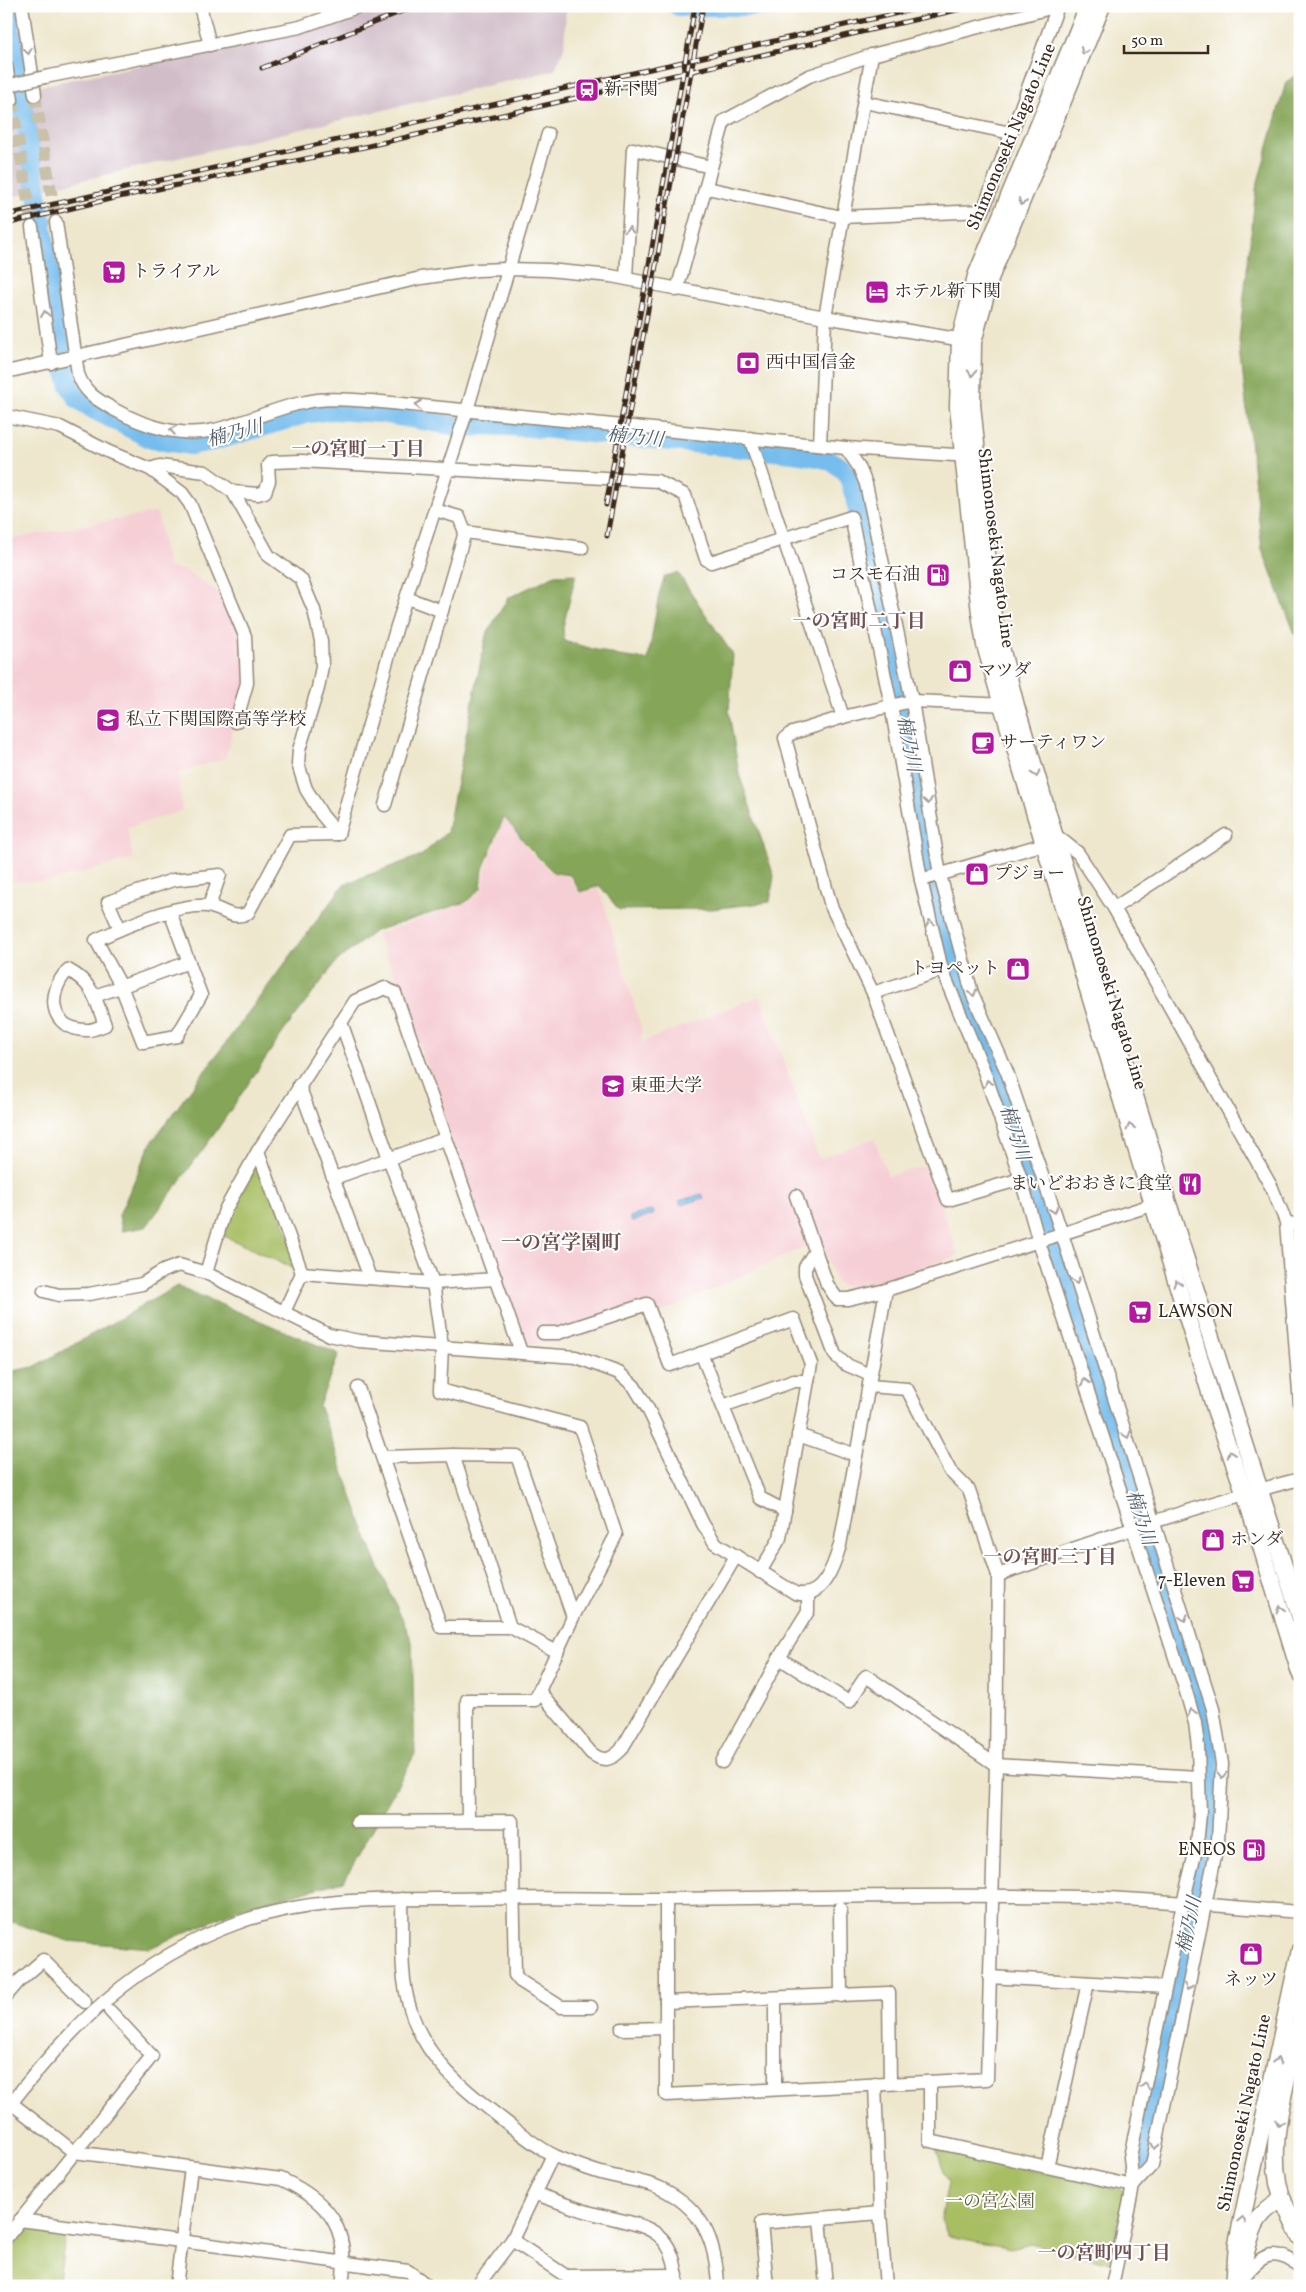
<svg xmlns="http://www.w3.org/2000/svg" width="1306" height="2292" viewBox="0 0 1306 2292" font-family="Vollkorn,'Noto Serif JP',serif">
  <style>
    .built { fill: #f6cfd5 }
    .industrial { fill: #d1bdc8 }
    .green { fill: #a7be63; stroke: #717440 }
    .forest { fill: #85a559; stroke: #60683c }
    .water { fill: #76bdee; stroke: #587486 }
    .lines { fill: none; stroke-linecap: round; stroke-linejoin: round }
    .river { stroke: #76bdee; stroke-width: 20 }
    .minor-tunnel { stroke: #cac1aa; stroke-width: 12; stroke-dasharray: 12 6; stroke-linecap: butt }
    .minor-casing { stroke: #948876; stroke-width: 15 }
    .major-casing { stroke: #948876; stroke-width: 19 }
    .minor { stroke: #fff; stroke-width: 12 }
    .major { stroke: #fff; stroke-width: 16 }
    .rail-casing { stroke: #3b2a1e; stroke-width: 5 }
    .rail { stroke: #fff; stroke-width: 3; stroke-dasharray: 9; stroke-linecap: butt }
    .minor-bridge-casing { stroke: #948876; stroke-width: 15; stroke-linecap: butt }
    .minor-bridge { stroke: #fff; stroke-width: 12 }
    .oneway { stroke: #a79f9a }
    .labels { text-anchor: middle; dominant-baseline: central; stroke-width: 4; stroke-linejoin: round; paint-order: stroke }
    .poi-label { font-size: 18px; fill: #3b2a1e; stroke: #fff; text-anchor: start }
    .street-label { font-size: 18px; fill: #3b2a1e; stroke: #fff }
    .park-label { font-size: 18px; fill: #615e36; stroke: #fff }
    .water-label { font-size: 19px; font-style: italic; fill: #505d67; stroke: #fff }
    .neighbourhood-label { font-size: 19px; font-weight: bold; fill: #725050; stroke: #fff }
    .quarter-label { font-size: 20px; font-weight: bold; fill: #725050; stroke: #fff }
  </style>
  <rect width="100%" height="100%" fill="#fff"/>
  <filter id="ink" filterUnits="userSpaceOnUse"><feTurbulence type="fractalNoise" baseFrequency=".02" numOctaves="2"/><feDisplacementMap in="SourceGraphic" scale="10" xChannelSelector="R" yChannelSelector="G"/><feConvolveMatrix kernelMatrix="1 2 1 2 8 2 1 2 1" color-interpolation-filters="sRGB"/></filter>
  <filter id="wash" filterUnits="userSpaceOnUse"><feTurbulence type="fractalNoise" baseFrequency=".0096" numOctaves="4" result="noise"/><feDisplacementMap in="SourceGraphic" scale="20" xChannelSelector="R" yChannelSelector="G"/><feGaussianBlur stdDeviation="1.12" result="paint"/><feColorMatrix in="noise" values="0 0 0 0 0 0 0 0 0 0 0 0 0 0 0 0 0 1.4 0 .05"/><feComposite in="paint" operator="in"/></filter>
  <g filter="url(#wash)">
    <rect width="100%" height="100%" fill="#eee7cd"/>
    <g class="built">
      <path d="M157 512 168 567 187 571 233 603 245 636 247 683 225 758 178 773 182 811 127 827 133 859 51 881 12 882 6 832V540Z"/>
      <path d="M505 819 530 852 553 874 569 877 579 894 599 888 641 1027 642 1042 760 996 819 1159 874 1138 888 1176 928 1165 958 1256 858 1288 842 1287 834 1279 822 1242 800 1249 658 1314 560 1342 522 1344 398 981 376 934 467 903 483 889 485 870Z"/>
    </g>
    <path class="industrial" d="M375 6H566L564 48 555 70 6 198V93L300 32 353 16Z"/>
    <g class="green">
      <path d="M258 1151 302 1273 218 1233Z"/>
      <path d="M936 2148 1122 2190 1124 2194 1110 2263 1030 2243 1011 2248 948 2236 941 2220 948 2183Z"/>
      <path d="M30 2226 66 2231 58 2286 6 2283C6 2260 3 2235 30 2226Z"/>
    </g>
    <g class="forest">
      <path d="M1300 72V647L1262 549 1239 340 1256 189 1286 82Z"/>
      <path d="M678 573 733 655 729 712 739 774 774 876 770 902 712 909 619 910 600 886 580 892 570 875 554 873 531 850 504 817 483 869 481 888 466 902 375 931 337 961 284 1031 215 1133 146 1227 122 1231 119 1215 151 1143 344 884 422 855 447 832 486 635 508 598 555 575 576 574 563 627 564 641 619 656 648 660 659 594 665 576Z"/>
      <path d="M177 1286 339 1354 319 1405 373 1554 412 1641 415 1754 344 1881 240 1909 150 1948 68 1941 6 1920V1372L34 1367Z"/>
    </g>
    <g class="water">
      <path d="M702 1194 704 1198 681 1205 679 1201Z"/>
      <path d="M653 1210 654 1214 632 1222 630 1217Z"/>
    </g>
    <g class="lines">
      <g class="river">
        <path d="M7 6 65 369 70 386 78 399 95 410 152 439 191 445 213 441 309 413 332 410 380 413 468 428 484 425 530 427 793 453C812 456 835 457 847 474 851 480 852 490 855 497L898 694 947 951 969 1016 987 1052 1061 1271 1203 1710C1210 1753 1213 1795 1208 1839L1141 2159"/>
        <path d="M678 6H776"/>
      </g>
    </g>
  </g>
  <g filter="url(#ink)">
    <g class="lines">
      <g class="minor-tunnel">
        <path d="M35 95 56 222"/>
        <path d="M12 100 32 227"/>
      </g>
      <g class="minor-casing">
        <g id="minor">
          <path d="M22 6 35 95"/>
          <path d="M200 6 210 45"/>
          <path d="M6 65 12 100"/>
          <path d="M45 77 300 27 360 6"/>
          <path d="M864 102 1011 133"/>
          <path d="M707 188 842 217 983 211 1058 6"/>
          <path d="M56 222 78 374C85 394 98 400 115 410 144 426 181 438 214 430 246 423 274 408 306 402 327 397 349 400 371 401L846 448 970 456"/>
          <path d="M32 227 51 363"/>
          <path d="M626 278 633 149 711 167"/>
          <path d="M677 290 724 121 809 76 872 55 1058 6"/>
          <path d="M6 372 421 278 477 270 507 269 548 270 611 276 825 317 969 341"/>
          <path d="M6 416 60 427 109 452 150 469 182 493 190 504 207 545 245 636 247 683 236 722"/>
          <path d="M750 438 843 717 912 701 1009 705"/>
          <path d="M820 445 825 317 872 55"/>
          <path d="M846 448 859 467 866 484 912 701 940 875 972 993 1007 1072 1062 1234 1213 1709 1222 1764 1218 1841 1152 2165 1133 2186"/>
          <path d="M150 469 160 466 205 472 233 492 269 556 301 579 314 610 321 641 322 666 318 688 299 750 298 764 306 789 322 815 338 834"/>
          <path d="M233 492 258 494 265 492 269 481 268 465 271 462 301 461 657 481 685 495 706 559 711 562 851 517 891 705 921 880 942 970 984 1071 1021 1179 1039 1242 1185 1688 1195 1723 1198 1746 1200 1814 1197 1845 1183 1903 1130 2157 1133 2186 1112 2286"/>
          <path d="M465 532 582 548"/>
          <path d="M407 598 442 611"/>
          <path d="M843 717 790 734 785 738 831 906 873 993 948 1200 1021 1179"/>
          <path d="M385 805 465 532 459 517 435 510"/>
          <path d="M338 834 397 626 467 410 548 134"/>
          <path d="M1054 834 1078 853 1114 908 1272 1188 1286 1222 1300 1405"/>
          <path d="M921 880 1051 842"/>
          <path d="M1114 908 1226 835"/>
          <path d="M170 912 201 995 177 1036 143 1042 121 986 96 940C124 927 177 903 207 906 223 908 232 921 248 913L290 835 338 834"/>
          <path d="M120 929 108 902 173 880 220 875 209 906"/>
          <path d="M68 970C93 983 96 1000 105 1025 99 1027 92 1031 86 1030 49 1029 46 993 68 970Z"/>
          <path d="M873 993 942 970"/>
          <path d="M95 996 189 962"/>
          <path d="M341 1022 433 1283 442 1346 440 1390 580 1427 616 1535 573 1617 539 1691 591 1753C603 1762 610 1761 621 1750L736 1556"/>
          <path d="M299 1085 370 1278"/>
          <path d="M258 1151 302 1273 284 1312"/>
          <path d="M334 1178 442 1140"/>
          <path d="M796 1196 827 1284 837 1299H848L886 1290"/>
          <path d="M1286 1222 1300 1226"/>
          <path d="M815 1251 805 1267V1275L835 1355 845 1364 870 1375"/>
          <path d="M206 1273 225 1210 258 1151 355 1001 385 988 395 993 521 1352"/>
          <path d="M302 1273 433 1283 496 1279"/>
          <path d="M44 1291 59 1295 89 1294 142 1284 163 1271 179 1265 206 1273 329 1335 359 1341 576 1357 619 1373 634 1386 648 1409 703 1524 715 1543 795 1593C822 1601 834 1566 840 1545L886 1290 1161 1202"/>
          <path d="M543 1333H558L647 1304 670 1365 794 1319 811 1364 780 1538 760 1572"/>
          <path d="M701 1353 760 1498 785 1511"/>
          <path d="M358 1388 441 1627H510"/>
          <path d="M723 1406 794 1381H808"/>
          <path d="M798 1435 856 1455"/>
          <path d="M453 1455 510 1627 557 1652"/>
          <path d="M383 1457 453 1455 517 1456 573 1617"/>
          <path d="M998 1575C1098 1540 1197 1505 1300 1479"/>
          <path d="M779 1658 849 1702 866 1676 996 1765 1198 1777"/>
          <path d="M722 1762 779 1658 808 1611V1594"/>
          <path d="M468 1821 467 1700H535L539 1691"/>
          <path d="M357 1822 512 1821 515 1975 520 1981 561 2007H591"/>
          <path d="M402 1899C403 1935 399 1974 410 2008 425 2059 462 2088 502 2119 519 2132 536 2147 555 2156 572 2163 591 2171 609 2175 625 2179 645 2181 660 2188 703 2208 716 2241 718 2286"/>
          <path d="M666 1899V2095L987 2079 996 1765 998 1575 969 1490 950 1471 907 1389 869 1386"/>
          <path d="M840 1908 841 1996"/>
          <path d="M989 1977 1165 1987"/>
          <path d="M6 1996 18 1982 43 1960 85 2002"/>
          <path d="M775 1999V2089"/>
          <path d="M666 2002 889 1993 890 2083"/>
          <path d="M622 2029 666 2028"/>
          <path d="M930 2082V2141L1133 2186"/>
          <path d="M875 2084 880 2213 886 2286"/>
          <path d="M6 2099 74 2152 281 2179C331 2202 350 2230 342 2286"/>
          <path d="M6 2110C69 2027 137 1959 237 1923 305 1898 377 1899 448 1899 510 1898 572 1898 633 1899 782 1899 932 1893 1080 1897 1154 1899 1227 1907 1300 1912"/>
          <path d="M1047 2167 1088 1983"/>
          <path d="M536 2194C555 2200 575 2209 595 2214 642 2226 676 2225 677 2286"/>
          <path d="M820 2219 826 2286"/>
          <path d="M20 2220 408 2271 428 2286"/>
          <path d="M6 2238 152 2056 110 2011"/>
          <path d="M512 2240 566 2276 677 2275"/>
          <path d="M176 2286 191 2168"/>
          <path d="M408 2286 419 2279"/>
          <path d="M477 2286 512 2240 553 2155"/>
          <path d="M767 2286 761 2223 880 2213"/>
          <path d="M1236 2286C1256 2262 1269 2241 1300 2267"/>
        </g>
      </g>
      <g class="major-casing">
        <g id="major">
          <path d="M1088 6 976 276 960 339 958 407 980 613 985 645 1002 705 1215 1409 1245 1494 1300 1673"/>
          <path d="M1102 6 991 276 973 342 972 404 993 616 1016 706 1054 834 1167 1200 1300 1616"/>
          <path d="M1300 2024C1289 2074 1269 2133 1278 2183 1282 2202 1292 2220 1300 2237"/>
          <path d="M1242 2266C1252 2235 1251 2215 1283 2199"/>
          <path d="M1234 2286 1237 2243 1300 1950"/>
        </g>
      </g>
      <use href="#minor" class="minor"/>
      <use href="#major" class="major"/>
      <g class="rail-casing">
        <g id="rail">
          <path d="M262 68 415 6"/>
          <path d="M6 215 929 6"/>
          <path d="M6 224 114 198 364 147 974 6"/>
          <path d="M606 505 695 6"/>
          <path d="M607 536 703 6"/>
        </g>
      </g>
      <use href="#rail" class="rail"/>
      <g class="minor-bridge-casing">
        <path id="minor-bridge" d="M6 86 45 77"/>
      </g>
      <use href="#minor-bridge" class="minor-bridge"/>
    </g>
    <defs><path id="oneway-chevron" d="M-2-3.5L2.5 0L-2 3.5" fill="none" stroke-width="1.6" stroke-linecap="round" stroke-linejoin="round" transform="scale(1.25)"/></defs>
    <g class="oneway">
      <use href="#oneway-chevron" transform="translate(28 51) rotate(82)"/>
      <use href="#oneway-chevron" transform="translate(1084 51) rotate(112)"/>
      <use href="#oneway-chevron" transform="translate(1022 202) rotate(112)"/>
      <use href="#oneway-chevron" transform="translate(629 230) rotate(-87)"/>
      <use href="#oneway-chevron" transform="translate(45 314) rotate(-98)"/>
      <use href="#oneway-chevron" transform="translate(972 373) rotate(91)"/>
      <use href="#oneway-chevron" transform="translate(418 405) rotate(-174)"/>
      <use href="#oneway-chevron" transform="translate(173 430) rotate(-170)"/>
      <use href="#oneway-chevron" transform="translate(1036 774) rotate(73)"/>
      <use href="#oneway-chevron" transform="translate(928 801) rotate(81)"/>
      <use href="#oneway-chevron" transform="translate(930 923) rotate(-103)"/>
      <use href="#oneway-chevron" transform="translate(973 993) rotate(71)"/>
      <use href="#oneway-chevron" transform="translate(988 1083) rotate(-109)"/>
      <use href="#oneway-chevron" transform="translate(1130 1127) rotate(-107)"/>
      <use href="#oneway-chevron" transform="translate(1054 1210) rotate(71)"/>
      <use href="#oneway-chevron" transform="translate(1076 1281) rotate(72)"/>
      <use href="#oneway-chevron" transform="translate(1177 1283) rotate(-107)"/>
      <use href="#oneway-chevron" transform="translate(1085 1382) rotate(-108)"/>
      <use href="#oneway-chevron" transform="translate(1127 1435) rotate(72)"/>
      <use href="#oneway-chevron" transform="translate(1231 1454) rotate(-109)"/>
      <use href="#oneway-chevron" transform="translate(1280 1609) rotate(-107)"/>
      <use href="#oneway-chevron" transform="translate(1184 1618) rotate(72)"/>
      <use href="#oneway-chevron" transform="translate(1192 1712) rotate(-106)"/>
      <use href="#oneway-chevron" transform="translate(1222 1775) rotate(90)"/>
      <use href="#oneway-chevron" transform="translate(1188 1987) rotate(102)"/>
      <use href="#oneway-chevron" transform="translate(1277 2061) rotate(-78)"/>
      <use href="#oneway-chevron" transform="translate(1145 2086) rotate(-78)"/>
      <use href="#oneway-chevron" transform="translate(1279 2123) rotate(102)"/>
      <use href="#oneway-chevron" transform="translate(1155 2146) rotate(102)"/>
      <use href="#oneway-chevron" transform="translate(1242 2220) rotate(-78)"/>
    </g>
  </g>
  <defs>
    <g id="station-square" transform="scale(1.25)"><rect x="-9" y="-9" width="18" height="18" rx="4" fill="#b5179e" stroke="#fff"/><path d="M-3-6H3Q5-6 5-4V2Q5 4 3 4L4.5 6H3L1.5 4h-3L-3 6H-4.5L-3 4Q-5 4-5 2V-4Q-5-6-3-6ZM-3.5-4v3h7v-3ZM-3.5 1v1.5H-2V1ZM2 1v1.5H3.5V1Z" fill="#fff"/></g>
    <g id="supermarket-square" transform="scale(1.25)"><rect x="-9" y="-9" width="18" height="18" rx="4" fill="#b5179e" stroke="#fff"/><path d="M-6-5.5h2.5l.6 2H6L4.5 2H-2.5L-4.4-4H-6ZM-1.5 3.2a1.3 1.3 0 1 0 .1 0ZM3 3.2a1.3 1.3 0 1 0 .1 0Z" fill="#fff"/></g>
    <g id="hotel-square" transform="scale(1.25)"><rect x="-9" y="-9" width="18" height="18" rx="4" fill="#b5179e" stroke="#fff"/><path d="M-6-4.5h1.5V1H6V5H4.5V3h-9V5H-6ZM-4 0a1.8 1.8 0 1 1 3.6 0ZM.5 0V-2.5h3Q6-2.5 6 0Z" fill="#fff"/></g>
    <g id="bank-square" transform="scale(1.25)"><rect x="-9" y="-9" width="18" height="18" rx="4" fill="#b5179e" stroke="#fff"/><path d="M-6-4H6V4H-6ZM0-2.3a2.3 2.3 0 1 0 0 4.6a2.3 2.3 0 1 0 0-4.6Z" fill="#fff"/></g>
    <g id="fuel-square" transform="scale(1.25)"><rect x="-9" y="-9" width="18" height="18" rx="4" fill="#b5179e" stroke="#fff"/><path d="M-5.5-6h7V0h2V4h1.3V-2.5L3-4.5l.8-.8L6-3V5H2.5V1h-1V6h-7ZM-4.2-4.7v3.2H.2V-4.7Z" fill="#fff"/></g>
    <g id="shop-square" transform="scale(1.25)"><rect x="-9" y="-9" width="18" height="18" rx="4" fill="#b5179e" stroke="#fff"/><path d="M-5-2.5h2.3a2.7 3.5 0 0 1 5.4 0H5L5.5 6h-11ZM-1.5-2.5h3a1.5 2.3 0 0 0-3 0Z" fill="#fff"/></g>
    <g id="school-square" transform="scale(1.25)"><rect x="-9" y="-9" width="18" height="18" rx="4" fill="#b5179e" stroke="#fff"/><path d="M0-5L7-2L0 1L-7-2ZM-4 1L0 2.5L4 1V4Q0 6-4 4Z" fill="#fff"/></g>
    <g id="cafe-square" transform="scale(1.25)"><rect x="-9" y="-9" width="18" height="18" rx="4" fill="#b5179e" stroke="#fff"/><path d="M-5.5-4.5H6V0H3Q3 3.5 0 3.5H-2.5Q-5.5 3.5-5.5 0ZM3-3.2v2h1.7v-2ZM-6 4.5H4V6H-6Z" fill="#fff"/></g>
    <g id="university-square" transform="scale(1.25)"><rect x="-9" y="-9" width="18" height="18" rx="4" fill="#b5179e" stroke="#fff"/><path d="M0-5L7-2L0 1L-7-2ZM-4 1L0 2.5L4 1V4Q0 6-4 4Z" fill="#fff"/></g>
    <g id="restaurant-square" transform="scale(1.25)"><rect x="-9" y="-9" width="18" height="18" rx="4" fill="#b5179e" stroke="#fff"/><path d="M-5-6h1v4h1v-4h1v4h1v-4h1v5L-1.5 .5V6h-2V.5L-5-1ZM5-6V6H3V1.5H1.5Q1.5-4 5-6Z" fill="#fff"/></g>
  </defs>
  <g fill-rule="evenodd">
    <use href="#station-square" x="587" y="90"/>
    <use href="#supermarket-square" x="114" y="272"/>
    <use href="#hotel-square" x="877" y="292"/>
    <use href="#bank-square" x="748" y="363"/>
    <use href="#fuel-square" x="938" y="575"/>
    <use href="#shop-square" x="960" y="671"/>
    <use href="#school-square" x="108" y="720"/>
    <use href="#cafe-square" x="983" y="743"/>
    <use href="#shop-square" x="977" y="874"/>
    <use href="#shop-square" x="1018" y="969"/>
    <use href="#university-square" x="613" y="1086"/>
    <use href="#restaurant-square" x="1190" y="1184"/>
    <use href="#supermarket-square" x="1140" y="1312"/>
    <use href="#shop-square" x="1213" y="1540"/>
    <use href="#supermarket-square" x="1243" y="1581"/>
    <use href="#fuel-square" x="1254" y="1850"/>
    <use href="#shop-square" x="1251" y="1954"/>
  </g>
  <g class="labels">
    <g class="poi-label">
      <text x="604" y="90">新下関</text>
      <text x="132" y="272">トライアル</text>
      <text x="894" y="292">ホテル新下関</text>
      <text x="766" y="363">西中国信金</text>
      <text x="920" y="575" text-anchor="end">コスモ石油</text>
      <text x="978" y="671">マツダ</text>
      <text x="126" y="720">私立下関国際高等学校</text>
      <text x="1000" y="743">サーティワン</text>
      <text x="994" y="874">プジョー</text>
      <text x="1000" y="969" text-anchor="end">トヨペット</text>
      <text x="630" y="1086">東亜大学</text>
      <text x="1172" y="1184" text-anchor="end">まいどおおきに食堂</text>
      <text x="1158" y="1312">LAWSON</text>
      <text x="1230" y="1540">ホンダ</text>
      <text x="1226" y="1581" text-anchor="end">7-Eleven</text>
      <text x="1236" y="1850" text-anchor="end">ENEOS</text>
      <text x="1251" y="1980" text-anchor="middle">ネッツ</text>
    </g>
    <g class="street-label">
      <text transform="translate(1012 137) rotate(-67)">Shimonoseki Nagato Line</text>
      <text transform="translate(995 548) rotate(83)">Shimonoseki Nagato Line</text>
      <text transform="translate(1111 993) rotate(73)">Shimonoseki Nagato Line</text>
      <text transform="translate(1245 2113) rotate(-78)">Shimonoseki Nagato Line</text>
    </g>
    <g class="park-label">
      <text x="990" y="2202">一の宮公園</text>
    </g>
    <g class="water-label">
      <text transform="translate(235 434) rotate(-15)">楠乃川</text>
      <text transform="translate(635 438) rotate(6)">楠乃川</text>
      <text transform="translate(908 744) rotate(79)">楠乃川</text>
      <text transform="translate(1014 1133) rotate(72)">楠乃川</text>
      <text transform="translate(1140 1518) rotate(72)">楠乃川</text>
      <text transform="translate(1190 1925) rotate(-78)">楠乃川</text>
    </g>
    <g class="neighbourhood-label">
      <text x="358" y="450">一の宮町一丁目</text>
      <text x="859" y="622">一の宮町二丁目</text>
      <text x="1050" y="1558">一の宮町三丁目</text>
      <text x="1104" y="2254">一の宮町四丁目</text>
    </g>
    <g class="quarter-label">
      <text x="561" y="1244">一の宮学園町</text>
    </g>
  </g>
  <rect width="1306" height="2292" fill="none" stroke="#fff" stroke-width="25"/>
  <path d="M1124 45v8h84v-8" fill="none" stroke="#3b2a1e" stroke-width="2.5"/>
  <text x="1131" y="45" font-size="15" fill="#3b2a1e" stroke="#ffffff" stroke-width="4" paint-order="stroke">50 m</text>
</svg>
